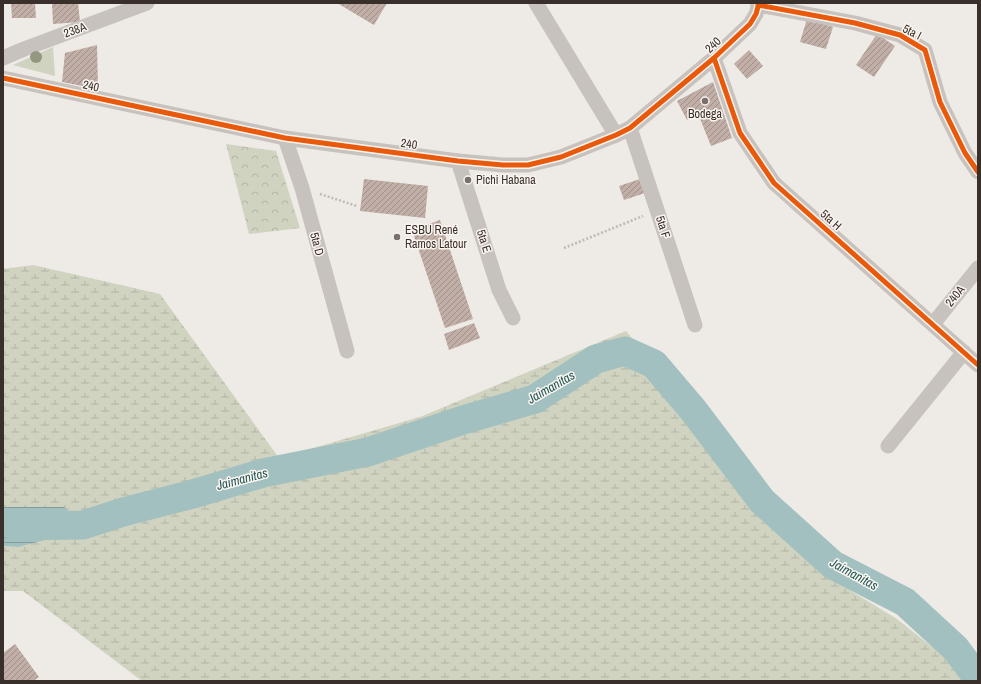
<svg xmlns="http://www.w3.org/2000/svg" width="981" height="684" viewBox="0 0 981 684" font-family="'Archivo Narrow',sans-serif">
  <style>
    .green { fill: #d0d3c0 }
    .wetland { fill: url(#wetland-marsh) }
    .park { fill: url(#park-crowns) }
    .water { fill: url(#water-rules) }
    .lines { fill: none; stroke-linecap: round; stroke-linejoin: round }
    .river { stroke: #a2c0bf; stroke-width: 29 }
    .building { fill: url(#building-hatch) }
    .path { stroke: #c1bbb6; stroke-width: 2.5; stroke-dasharray: 2 2; stroke-linecap: butt }
    .minor { stroke: #c8c2be; stroke-width: 15 }
    .cycleway-casing { stroke: #faf4ee; stroke-width: 8 }
    .cycleway { stroke: #e8590c; stroke-width: 5 }
    .tree { fill: #939981 }
    .poi-dot { fill: #78706c; stroke: #faf4ee; stroke-width: 1.5 }
    .labels { text-anchor: middle; dominant-baseline: central; stroke-width: 3; stroke-linejoin: round; paint-order: stroke }
    .street-label { font-size: 12px; fill: #392f2b; stroke: #faf4ee }
    .poi-label { font-size: 12px; fill: #392f2b; stroke: #faf4ee; text-anchor: start }
    .water-label { font-size: 13px; font-style: italic; fill: #225759; stroke: #faf4ee }
  </style>
  <defs>
    <pattern id="wetland-marsh" width="20" height="14" patternUnits="userSpaceOnUse"><rect width="20" height="14" fill="#d0d3c0"/><path d="M1 5h8M5 5V1M11 12h8M15 12V8" fill="none" stroke="#b3b5a5"/></pattern>
    <pattern id="park-crowns" width="20" height="18" patternUnits="userSpaceOnUse"><rect width="20" height="18" fill="#d0d3c0"/><path d="M2 6a3 3 0 1 1 6 0M12 15a3 3 0 1 1 6 0" fill="none" stroke="#b3b5a5"/></pattern>
    <pattern id="water-rules" width="6" height="5" patternUnits="userSpaceOnUse"><rect width="6" height="5" fill="#a2c0bf"/><path d="M0 2.5h6" fill="none" stroke="#859c9b"/></pattern>
    <pattern id="building-hatch" width="6" height="6" patternUnits="userSpaceOnUse"><rect width="6" height="6" fill="#c1afa7"/><path d="M-1 1l2-2M0 6l6-6M5 7l2-2" fill="none" stroke="#9e8f88"/></pattern>
  </defs>
  <rect width="100%" height="100%" fill="#eeeae5"/>
  <path class="green" d="M53 47 55 76 13 65Z"/>
  <path class="wetland" d="M33 265 160 294 279 458 420 417 626 331 683 400 754 506 820 572 897 619 950 661 978 657V681H142L23 591H3V546L18 547 63 507H3V269Z"/>
  <path class="park" d="M226 144 276 151 300 228 249 234Z"/>
  <path class="water" d="M3 507H64L83 525 60 536 18 547 3 546Z"/>
  <g class="lines">
    <path class="river" d="M3 522 19 526 83 525 123 512 193 494 263 473 368 452 463 420 535 399 596 359 625 351 654 364 694 411 762 501 833 565 905 602 956 649 973 672 978 674"/>
  </g>
  <g class="building">
    <path d="M11 3H35L36 18H12Z"/>
    <path d="M52 3H78L80 22 53 24Z"/>
    <path d="M337 3H387L374 25Z"/>
    <path d="M807 19 833 27 826 49 800 42Z"/>
    <path d="M877 34 895 46 874 77 856 65Z"/>
    <path d="M97 45 98 89 62 82 65 53Z"/>
    <path d="M749 50 763 66 747 79 734 64Z"/>
    <path d="M713 82 732 138 711 146 699 116 687 120 677 101Z"/>
    <path d="M364 179 428 186 425 218 360 211Z"/>
    <path d="M640 179 645 193 624 200 619 186Z"/>
    <path d="M440 220 473 319 445 328 412 230Z"/>
    <path d="M474 323 480 338 449 350 444 334Z"/>
    <path d="M15 644 39 677 33 681H3V653Z"/>
  </g>
  <g class="lines">
    <g class="path">
      <path d="M320 194 357 206"/>
      <path d="M564 248 643 216"/>
    </g>
    <g class="minor">
      <path d="M536 3 616 135"/>
      <path d="M758 5 855 23 900 35 925 50 940 102 965 153 978 172"/>
      <path d="M3 58 24 49 147 3"/>
      <path d="M714 58 740 133 774 183 978 365"/>
      <path d="M3 78 285 138 458 161 503 165H528L561 157 616 135 630 128 714 58 750 24 756 14 759 3"/>
      <path d="M630 128 695 325"/>
      <path d="M285 138 302 188 347 351"/>
      <path d="M458 161 499 290 513 318"/>
      <path d="M933 324 978 268"/>
      <path d="M888 446 964 352"/>
    </g>
    <g class="cycleway-casing">
      <g id="cycleway">
        <path d="M758 5 855 23 900 35 925 50 940 102 965 153 978 172"/>
        <path d="M714 58 740 133 774 183 978 365"/>
        <path d="M3 78 285 138 458 161 503 165H528L561 157 616 135 630 128 714 58 750 24 756 14 759 3"/>
      </g>
    </g>
    <use href="#cycleway" class="cycleway"/>
  </g>
  <circle class="tree" cx="36" cy="57" r="6"/>
  <g class="poi-dot">
    <circle cx="705" cy="101" r="4"/>
    <circle cx="468" cy="180" r="4"/>
    <circle cx="397" cy="237" r="4"/>
  </g>
  <g class="labels">
    <g class="street-label">
      <text transform="translate(75 30) rotate(-20)">238A</text>
      <text transform="translate(912 32) rotate(27)">5ta I</text>
      <text transform="translate(713 45) rotate(-43)">240</text>
      <text transform="translate(91 86) rotate(12)">240</text>
      <text transform="translate(409 144) rotate(8)">240</text>
      <text transform="translate(831 220) rotate(42)">5ta H</text>
      <text transform="translate(663 227) rotate(72)">5ta F</text>
      <text transform="translate(484 241) rotate(72)">5ta E</text>
      <text transform="translate(317 244) rotate(75)">5ta D</text>
      <text transform="translate(955 296) rotate(-51)">240A</text>
    </g>
    <g class="poi-label">
      <text x="705" y="114" text-anchor="middle">Bodega</text>
      <text x="476" y="180">Pichi Habana</text>
      <text x="405" y="230">ESBU René<tspan x="405" dy="14">Ramos Latour</tspan></text>
    </g>
    <g class="water-label">
      <text transform="translate(551 387) rotate(-30)">Jaimanitas</text>
      <text transform="translate(242 479) rotate(-15)">Jaimanitas</text>
      <text transform="translate(854 574) rotate(29)">Jaimanitas</text>
    </g>
  </g>
  <rect width="981" height="684" fill="none" stroke="#392f2b" stroke-width="8"/>
</svg>
